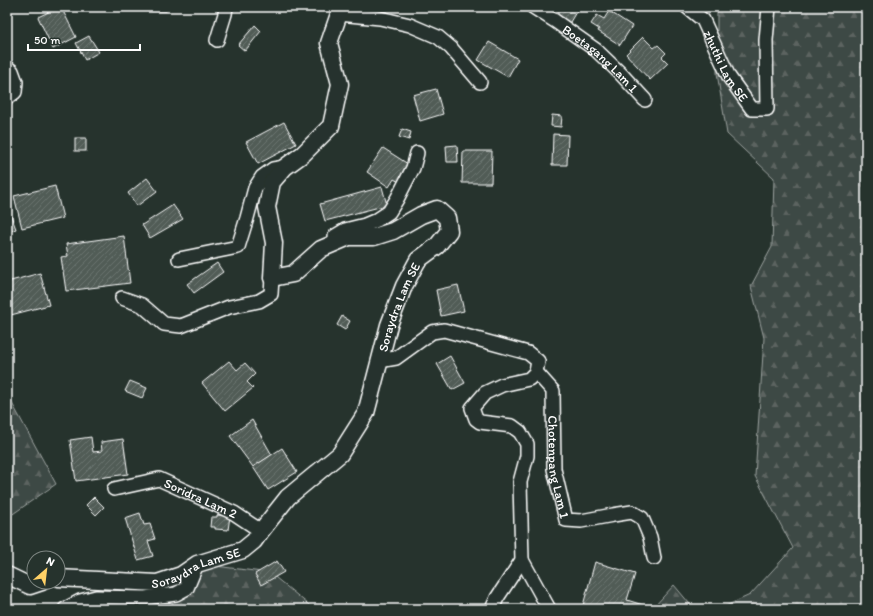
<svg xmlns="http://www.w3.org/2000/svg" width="873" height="616" viewBox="0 0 873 616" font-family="Itim,sans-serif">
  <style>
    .forest { fill: url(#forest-firs); stroke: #9ea4a2 }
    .building { fill: url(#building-hatch); stroke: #fff }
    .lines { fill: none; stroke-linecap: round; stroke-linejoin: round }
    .minor-casing { stroke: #fff; stroke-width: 16 }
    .tertiary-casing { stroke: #fff; stroke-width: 19 }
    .minor { stroke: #26332d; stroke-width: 13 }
    .tertiary { stroke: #26332d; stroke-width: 16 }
    .labels { text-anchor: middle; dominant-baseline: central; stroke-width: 3; stroke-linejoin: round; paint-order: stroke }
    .street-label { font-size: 13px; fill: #fff; stroke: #26332d }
  </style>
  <defs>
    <pattern id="forest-firs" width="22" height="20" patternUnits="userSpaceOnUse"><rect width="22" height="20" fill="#3e4944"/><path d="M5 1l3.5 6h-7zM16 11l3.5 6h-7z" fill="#5b6460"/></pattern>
    <pattern id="building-hatch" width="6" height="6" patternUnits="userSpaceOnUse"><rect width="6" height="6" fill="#515c57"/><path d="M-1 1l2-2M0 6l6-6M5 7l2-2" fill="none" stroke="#6b7470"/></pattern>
  </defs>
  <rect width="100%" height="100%" fill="#26332d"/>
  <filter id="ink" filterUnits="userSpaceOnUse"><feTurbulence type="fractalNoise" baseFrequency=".025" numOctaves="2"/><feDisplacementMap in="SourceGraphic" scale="8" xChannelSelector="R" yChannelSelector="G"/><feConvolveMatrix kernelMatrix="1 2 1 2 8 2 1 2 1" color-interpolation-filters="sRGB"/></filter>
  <g filter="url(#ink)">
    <g class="forest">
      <path d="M717 7H866V609H719L750 595 793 548 755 476 764 338 751 286 772 247 774 178 727 134 717 73Z"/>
      <path d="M7 394 56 484 7 518Z"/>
      <path d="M192 563 270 573 314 609H83Z"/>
      <path d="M674 585 694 609H652Z"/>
    </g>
    <g class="building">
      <path d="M59 7H61L76 37 53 49 38 17Z"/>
      <rect x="145" y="7" width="21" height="4"/>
      <path d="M540 7H579L567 27Z"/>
      <path d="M609 11 632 26 620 45 598 31 599 29 591 24 597 15 604 19Z"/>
      <path d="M255 25 261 31 245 51 238 45Z"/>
      <path d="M89 36 99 52 85 60 76 43Z"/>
      <path d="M643 37 654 48 658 45 666 53 662 57 668 63 650 80 626 54Z"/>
      <path d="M489 42 518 59 508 77 478 60Z"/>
      <path d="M436 89 443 114 420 121 413 95Z"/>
      <path d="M552 115 562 116 561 127 551 126Z"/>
      <path d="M284 122 296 144 258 164 246 142Z"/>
      <path d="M402 129 411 132 409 140 399 137Z"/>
      <path d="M553 134 568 135 567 165H552Z"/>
      <rect x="75" y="138" width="11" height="13"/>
      <path d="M457 145 458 162H447L446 146Z"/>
      <path d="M383 148 411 166 399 182 394 179 389 187 367 172Z"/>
      <path d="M463 151H492L491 183H462Z"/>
      <path d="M147 178 157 191 137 206 128 193Z"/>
      <path d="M55 186 63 218 22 228 14 196Z"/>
      <path d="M382 187 387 205 325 221 320 204Z"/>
      <path d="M7 205 16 229 7 232Z"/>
      <path d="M173 205 183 219 150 238 142 225Z"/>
      <path d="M124 236 130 283 66 291 61 257 68 256 66 244Z"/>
      <path d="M217 263 223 272 194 293 187 284Z"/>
      <path d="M40 273 49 305 7 316V282Z"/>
      <path d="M458 285 464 311 441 316 436 290Z"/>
      <path d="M342 316 350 321 345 330 337 325Z"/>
      <path d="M450 356 465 383 452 390 437 364Z"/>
      <path d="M229 361 237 370 245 363 255 374 247 382 253 388 225 411 202 383Z"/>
      <path d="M130 381 147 388 142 398 125 391Z"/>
      <path d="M252 420 272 455 253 467 230 436Z"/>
      <path d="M91 437 93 452 102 451 101 442 123 439 128 474 76 481 70 440Z"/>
      <path d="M282 448 297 472 268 490 253 467Z"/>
      <path d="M94 497 104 507 96 515 86 505Z"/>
      <path d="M140 513 144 525 150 524 155 539 148 541 153 556 138 560 125 518Z"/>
      <path d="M217 515 230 516 228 530 215 529V527H210L211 517H217Z"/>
      <path d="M277 561 284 572 261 585 255 574Z"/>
      <path d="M595 562 635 574 627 600 643 605 641 609H582Z"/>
    </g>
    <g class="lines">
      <g class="minor-casing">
        <g id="minor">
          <path id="s1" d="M533 7 555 21 596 50 621 74 645 100"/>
          <path id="s2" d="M687 7 703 20 729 77 752 109H767L766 40 769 7"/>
          <path d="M339 14 380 18 410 25 438 37 451 48 480 82"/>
          <path d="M217 40 225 14 226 7"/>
          <path d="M7 67 12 71 16 82 15 92 7 98"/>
          <path d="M335 236 345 230 365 225 377 220 389 212 397 199 413 168 417 153"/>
          <path d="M179 259 238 247 247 218 255 188 262 177 273 169 285 167"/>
          <path d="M122 298 142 305 164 324 181 326 229 307 259 301 271 294 272 278"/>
          <path d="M379 361 396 358 432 332 444 330 528 353 538 361 536 372 529 379 502 385 485 393 472 408 476 419 480 422 512 426 520 432 527 444V456L520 482 522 560 497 598 492 609"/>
          <path id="s3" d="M536 372 553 391 554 469 566 520 581 521 613 515 632 512 642 518 650 537 654 558"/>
          <path id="s4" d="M114 489 159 479 234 513 261 531"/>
          <path d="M522 560 549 609"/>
          <path d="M65 609 80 601 96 597 145 598 176 594 187 588 197 564"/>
        </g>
      </g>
      <g class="tertiary-casing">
        <g id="tertiary">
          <path d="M7 575 30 586 42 582"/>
          <path id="s5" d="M58 578 157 583 181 575 197 564 243 550 254 541 261 531 288 497 340 454 366 413 389 325 404 286 418 260 437 246 449 231 447 218 437 209 421 215 393 231 374 237H349L321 249 293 274 272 278 274 243 267 207 272 182 285 167 303 154 331 126 340 84 329 43 339 14 345 7"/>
        </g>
      </g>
      <use href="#minor" class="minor"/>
      <use href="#tertiary" class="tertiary"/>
    </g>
  </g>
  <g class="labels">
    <g class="street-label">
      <text stroke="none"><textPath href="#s1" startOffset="85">Boetagang Lam 1</textPath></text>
      <text stroke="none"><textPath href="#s2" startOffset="72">zhuthi Lam SE</textPath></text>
      <text stroke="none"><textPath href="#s5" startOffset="489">Soraydra Lam SE</textPath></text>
      <text stroke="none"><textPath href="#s3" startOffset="102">Chotenpang Lam 1</textPath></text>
      <text stroke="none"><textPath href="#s4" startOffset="92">Soridra Lam 2</textPath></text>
      <text stroke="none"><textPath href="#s5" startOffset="141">Soraydra Lam SE</textPath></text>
    </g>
  </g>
  <rect width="873" height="616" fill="none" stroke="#26332d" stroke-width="24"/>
  <rect x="12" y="12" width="849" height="592" fill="none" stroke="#fff" stroke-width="1.5" filter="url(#ink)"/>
  <g transform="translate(46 570) rotate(28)"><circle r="19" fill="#26332d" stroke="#7d8581"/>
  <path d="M0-3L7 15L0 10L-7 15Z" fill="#ffd166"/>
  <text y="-6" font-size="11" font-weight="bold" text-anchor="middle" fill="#ffffff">N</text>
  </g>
  <path d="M28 44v6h112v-6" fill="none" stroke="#ffffff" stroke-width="2"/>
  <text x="34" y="44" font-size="12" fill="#ffffff" stroke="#26332d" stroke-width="3" paint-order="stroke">50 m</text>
</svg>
